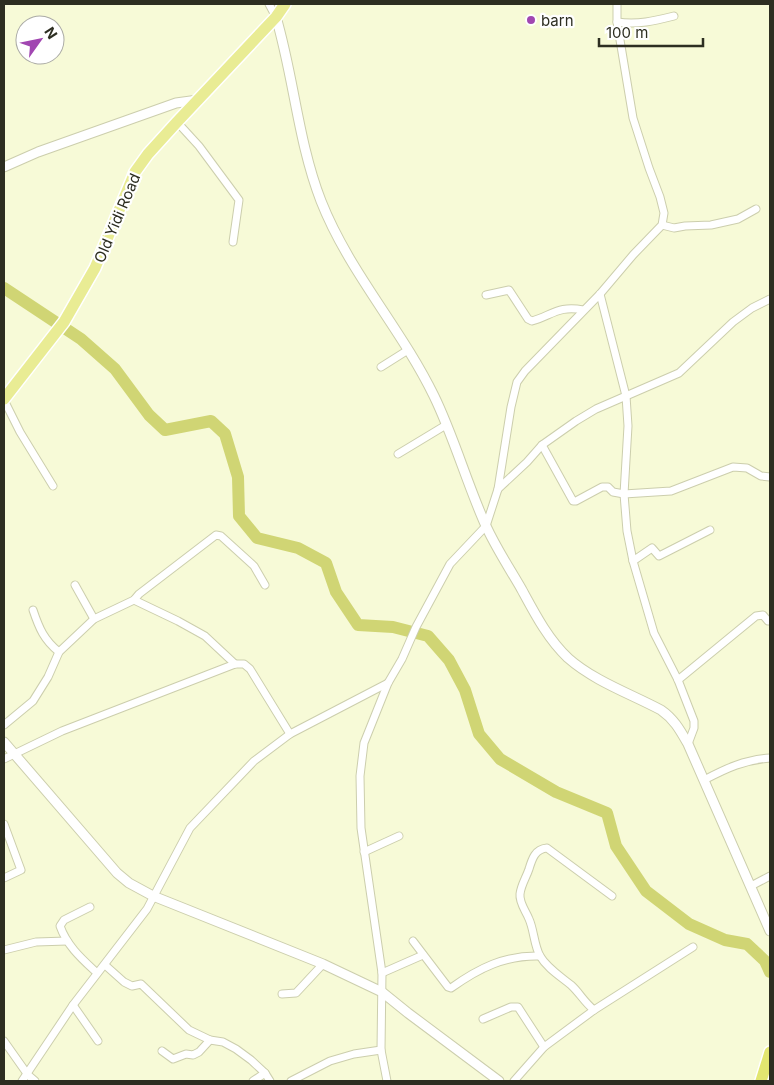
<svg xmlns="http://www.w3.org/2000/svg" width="774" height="1085" viewBox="0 0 774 1085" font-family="Inter,sans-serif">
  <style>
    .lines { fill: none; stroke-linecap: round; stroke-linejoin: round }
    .river { stroke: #d0d574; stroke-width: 12 }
    .minor-casing { stroke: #cccead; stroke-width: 9 }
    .tertiary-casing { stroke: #cccead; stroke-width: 11 }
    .primary-casing { stroke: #fff; stroke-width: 14 }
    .trunk-casing { stroke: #fff; stroke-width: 14 }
    .minor { stroke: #fff; stroke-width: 7 }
    .tertiary { stroke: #fff; stroke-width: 9 }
    .primary { stroke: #e9ec94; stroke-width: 11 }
    .trunk { stroke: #e2e670; stroke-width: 11 }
    .poi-dot { fill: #a146b1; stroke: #fff; stroke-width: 2 }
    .labels { text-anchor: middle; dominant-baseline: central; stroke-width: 4.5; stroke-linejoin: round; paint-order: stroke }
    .poi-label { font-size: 15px; fill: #2d2e21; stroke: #fff; text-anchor: start }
    .street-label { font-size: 15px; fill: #2d2e21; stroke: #fff }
  </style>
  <rect width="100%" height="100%" fill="#f7fad7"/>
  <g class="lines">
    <path class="river" d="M4 288 81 339 115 369 149 415 165 430 211 421 225 434 238 477 239 516 257 538 298 548 326 563 336 592 358 625 393 627 428 636 449 660 465 690 479 734 500 759 556 792 607 813 616 846 646 891 689 924 725 940 747 944 765 961 770 972"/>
    <g class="minor-casing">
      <g id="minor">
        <path d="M269 4 276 17"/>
        <path d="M617 22C638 25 654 21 674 16"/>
        <path d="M177 122 199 146 239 200 233 242"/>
        <path d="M662 225 674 228 685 226 711 225 738 219 756 209"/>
        <path d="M600 294 626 396 628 426 624 494 627 531 633 561 654 633 678 680 694 721V728L688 744"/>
        <path d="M486 295 509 290 528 319 532 321C552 315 560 305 583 310"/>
        <path d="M381 367 408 350"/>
        <path d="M4 400 20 432 53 486"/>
        <path d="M542 445 573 501H576L602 487H608L613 492 624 494 671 491 733 467 747 468 761 476 770 477"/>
        <path d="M398 454 446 425"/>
        <path d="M498 489 511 407 517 382 525 371 600 294 633 255 662 225 664 213 660 197 649 168 633 118 617 22V4"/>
        <path d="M633 561 652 548 659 556 710 530"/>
        <path d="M75 585 94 619"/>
        <path d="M134 600 178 621 205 636 235 664"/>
        <path d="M33 610C39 628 44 640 59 652"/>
        <path d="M678 680 756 616 763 615 768 621H770"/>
        <path d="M4 725 33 701 48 677 59 652 94 619 134 600 139 594 216 535 221 536 254 566 265 585"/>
        <path d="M4 759 62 731 235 664H244L250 669 290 734"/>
        <path d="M704 780C727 768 744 760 770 758"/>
        <path d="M4 824 21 870 4 878"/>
        <path d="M364 852 399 836"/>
        <path d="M751 886 770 876"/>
        <path d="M90 907 64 920 60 926C67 946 82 959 97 973"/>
        <path d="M413 941 448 987 451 988C479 968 505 955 540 956"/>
        <path d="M4 950 36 942 67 941"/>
        <path d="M105 965 124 982 132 986 141 984 189 1030 210 1040 223 1042 236 1049 251 1060 265 1073 270 1081"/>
        <path d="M382 973 423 955"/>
        <path d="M282 994 296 993 323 964"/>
        <path d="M73 1005 98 1041"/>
        <path d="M594 1010C584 1002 579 992 571 985 560 976 547 968 540 956 534 945 534 930 529 919 526 911 519 903 520 894 521 885 526 878 529 869 532 859 535 849 547 848L612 896"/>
        <path d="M483 1019 511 1007H518L544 1047"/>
        <path d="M4 1041 28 1075 35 1081"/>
        <path d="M162 1051 173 1059 186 1054 193 1055 199 1052 210 1040"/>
        <path d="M22 1081 73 1005 147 909 190 828 254 761 290 734 388 683"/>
        <path d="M253 1081 265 1073"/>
        <path d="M291 1081 330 1061 354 1054 381 1050"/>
        <path d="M387 1081 381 1050 382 973 361 828 360 776 364 743 388 683 402 659 416 627 450 564 486 526 498 489 527 462 542 445 576 421 596 409 679 373 733 322 752 308 770 299"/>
        <path d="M514 1081 544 1047 594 1010 693 947"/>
      </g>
    </g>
    <g class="tertiary-casing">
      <g id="tertiary">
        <path d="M276 17C294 78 298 142 321 201 349 272 401 328 434 396 454 437 467 484 486 526 496 548 510 569 522 590 535 614 548 639 568 658 594 681 631 694 661 710 674 719 680 730 688 744L770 931"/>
        <path d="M4 167 38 152 176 103 198 100"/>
        <path d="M4 742 117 873 129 883 153 896 323 964 382 992 408 1013 499 1081"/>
      </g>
    </g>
    <g class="primary-casing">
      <path id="primary" d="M4 399 64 322 95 268 135 172 148 154 177 122 276 17 285 4"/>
    </g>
    <g class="trunk-casing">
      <path id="trunk" d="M761 1081 770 1052"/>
    </g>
    <use href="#minor" class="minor"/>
    <use href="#tertiary" class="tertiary"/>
    <use href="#primary" class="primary"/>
    <use href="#trunk" class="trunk"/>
  </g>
  <circle class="poi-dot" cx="531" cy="20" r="5"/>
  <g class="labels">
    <g class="poi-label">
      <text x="541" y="20">barn</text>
    </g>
    <g class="street-label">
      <text transform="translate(117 218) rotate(-67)">Old Yidi Road</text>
    </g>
  </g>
  <rect width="774" height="1085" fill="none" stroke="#2d2e21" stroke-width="10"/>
  <g transform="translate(40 40) rotate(57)"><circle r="24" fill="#ffffff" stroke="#ababa6"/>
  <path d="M0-4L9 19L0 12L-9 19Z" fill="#a146b1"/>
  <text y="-8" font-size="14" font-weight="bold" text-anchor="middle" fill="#2d2e21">N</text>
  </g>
  <path d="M599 38v8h104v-8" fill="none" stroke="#2d2e21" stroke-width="2.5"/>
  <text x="606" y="38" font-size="15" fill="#2d2e21" stroke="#ffffff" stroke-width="4" paint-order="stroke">100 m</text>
</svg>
